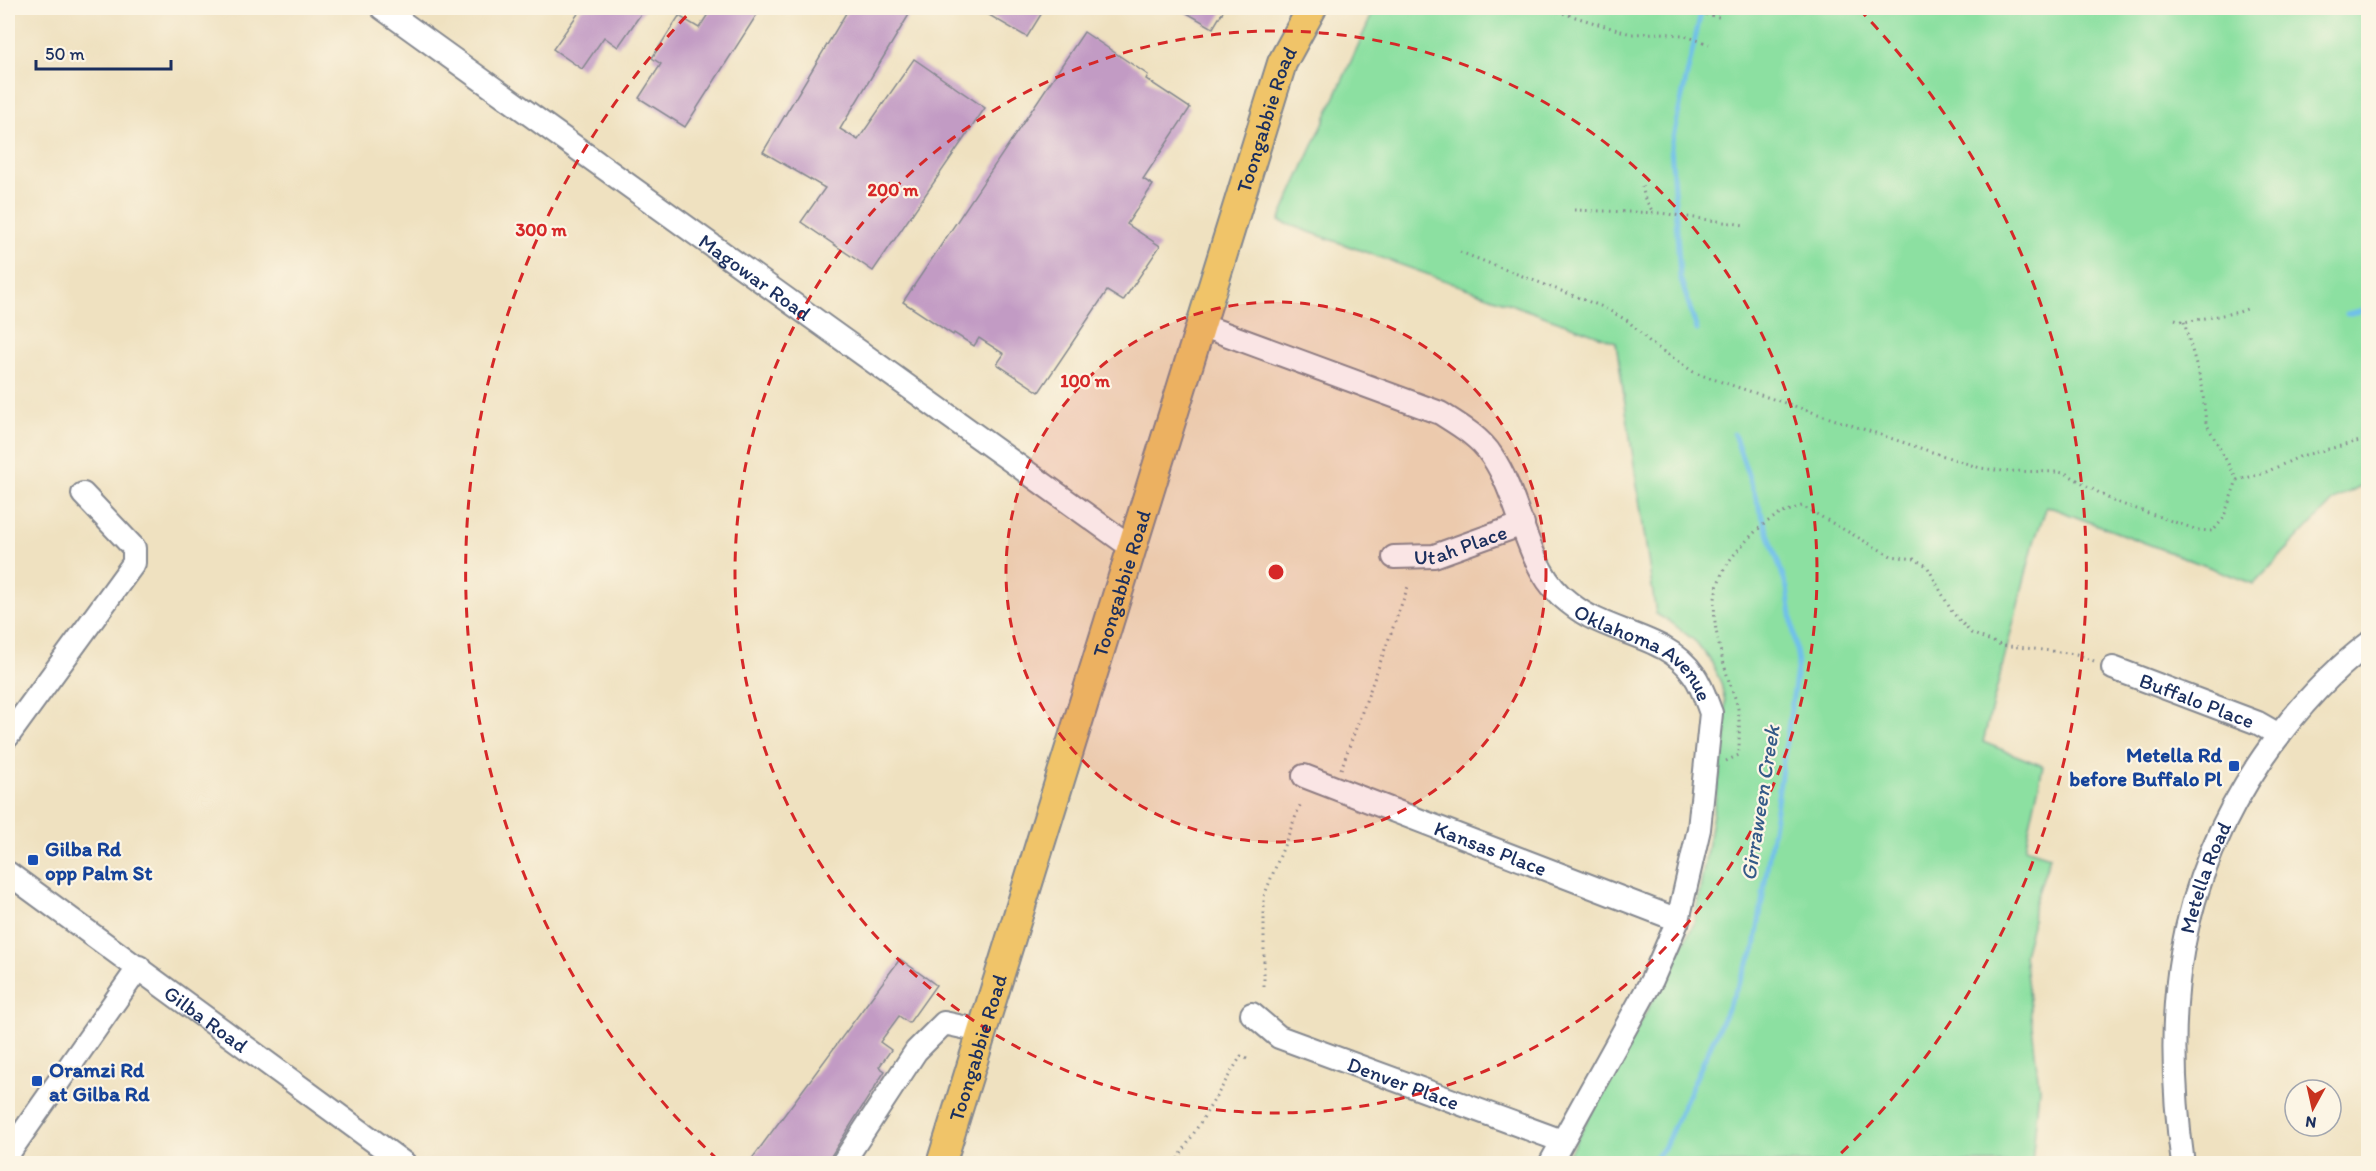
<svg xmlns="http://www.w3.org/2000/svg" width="2376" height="1171" viewBox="0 0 2376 1171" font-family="Itim,sans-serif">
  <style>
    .green { fill: #8ce0a1; stroke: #548880; stroke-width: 1.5 }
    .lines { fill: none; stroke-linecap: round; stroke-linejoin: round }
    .stream { stroke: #6fc0ea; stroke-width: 5 }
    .building { fill: #c29bc4 }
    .minor-casing { stroke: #85888f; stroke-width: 26 }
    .major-casing { stroke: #85888f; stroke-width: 32 }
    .path { stroke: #85888f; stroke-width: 3; stroke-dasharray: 1.5 4.5; stroke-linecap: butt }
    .minor { stroke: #fff; stroke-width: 22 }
    .major { stroke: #f0c469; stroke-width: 28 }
    .ring { fill: none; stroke: #d62828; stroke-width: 3; stroke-dasharray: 10 8 }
    .transit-dot { fill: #1a4fb4; stroke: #fcf5e5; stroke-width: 2 }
    .labels { text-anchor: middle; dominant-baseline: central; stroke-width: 4.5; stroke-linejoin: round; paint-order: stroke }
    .street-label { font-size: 21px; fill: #1b2f5e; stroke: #fcf5e5 }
    .transit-label { font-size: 21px; font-weight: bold; fill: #164399; stroke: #fcf5e5; text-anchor: start }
    .water-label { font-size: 22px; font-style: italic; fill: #345a88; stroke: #fcf5e5 }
    .centre { fill: #d62828; stroke: #fcf5e5; stroke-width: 3 }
    .ring-label { font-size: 18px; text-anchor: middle; font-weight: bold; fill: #d62828; stroke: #fcf5e5; stroke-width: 4.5; stroke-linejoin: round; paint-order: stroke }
  </style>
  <rect width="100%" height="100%" fill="#fcf5e5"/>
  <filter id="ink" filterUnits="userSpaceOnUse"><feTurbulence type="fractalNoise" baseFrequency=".0167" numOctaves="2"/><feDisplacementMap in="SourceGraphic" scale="12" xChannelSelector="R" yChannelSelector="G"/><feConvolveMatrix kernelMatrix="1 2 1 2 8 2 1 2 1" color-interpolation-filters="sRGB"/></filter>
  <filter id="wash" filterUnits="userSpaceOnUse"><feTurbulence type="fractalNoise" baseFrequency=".008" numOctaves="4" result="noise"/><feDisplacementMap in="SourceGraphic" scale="24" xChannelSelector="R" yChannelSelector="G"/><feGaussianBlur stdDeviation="1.35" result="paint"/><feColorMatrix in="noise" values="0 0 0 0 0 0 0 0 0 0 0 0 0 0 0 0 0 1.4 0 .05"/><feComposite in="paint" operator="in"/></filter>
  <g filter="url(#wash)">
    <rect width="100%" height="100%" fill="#efe1c0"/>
    <path class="green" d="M1375 8H2368V482L2334 500 2254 584 2047 506 2034 542 1983 742 2043 766 2025 848 2050 856 2033 908 2032 925 2024 954 2039 1088 2032 1163H1564L1694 924 1710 832 1726 734 1725 701 1721 683 1711 661 1696 642 1672 623 1656 614 1616 342 1279 221Z"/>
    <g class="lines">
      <g class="stream">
        <path d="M2347 314 2368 309"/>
        <path d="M1697 330 1680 277 1671 146 1702 8"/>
        <path d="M1651 1164 1664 1148 1755 948 1798 663 1787 588 1734 434"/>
      </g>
    </g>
    <g id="blocks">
      <g class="building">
        <path d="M582 8H645L618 47 604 37 582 69 553 49Z"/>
        <path d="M712 8H761L685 127 639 98 661 64 652 58 679 16 699 28Z"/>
        <path d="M849 8H913L840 129 858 140 914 59 985 108 873 271 801 222 825 188 763 152Z"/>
        <path d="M977 8H1045L1027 37Z"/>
        <path d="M1178 8H1225L1213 28Z"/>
        <path d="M1084 32 1148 75 1146 79 1190 108 1143 179 1153 185 1127 224 1160 246 1123 301 1107 291 1039 392 997 364 1004 354 979 338 974 346 954 333 953 335 903 302Z"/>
        <path d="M900 959 936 985 909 1023 899 1016 880 1042 891 1050 879 1067 885 1071 826 1164H748Z"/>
      </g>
    </g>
  </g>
  <g filter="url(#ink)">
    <use href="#blocks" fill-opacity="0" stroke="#85888f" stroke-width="1.5"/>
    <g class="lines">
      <g class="minor-casing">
        <g id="minor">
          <path id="s1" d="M382 8 1131 547"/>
          <path id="s2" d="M1201 325 1440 413C1459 425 1480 437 1492 456 1520 497 1525 562 1560 595 1568 602 1579 611 1589 616 1624 635 1671 640 1694 675 1702 686 1706 700 1711 713L1699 829 1678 920 1652 980 1550 1164"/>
          <path id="s3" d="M1394 557 1434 556 1523 524"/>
          <path id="s4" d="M2113 668 2258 723 2279 735"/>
          <path d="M8 736 134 563V548L83 494"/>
          <path id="s5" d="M1304 776 1678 920"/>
          <path id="s6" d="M8 873 405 1164"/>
          <path id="s7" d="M1252 1014 1279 1037 1562 1141"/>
          <path d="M8 1154 139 967"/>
          <path d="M842 1164 916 1051 944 1023 981 1031"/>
          <path id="s8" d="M2183 1164C2162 1012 2175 885 2264 756 2293 714 2327 675 2368 644"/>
        </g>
      </g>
      <g class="major-casing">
        <g id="major">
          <path id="s9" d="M941 1164 1282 63 1312 8"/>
        </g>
      </g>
      <g class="path">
        <path d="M1546 8 1631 34 1661 33 1682 35 1709 44"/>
        <path d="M1682 10 1719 17"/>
        <path d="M1642 186 1645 199 1653 212"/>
        <path d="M1574 210 1660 213 1745 225"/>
        <path d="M1460 252 1603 307 1628 321 1651 343 1695 373 1980 468 2003 471 2059 472 2067 474 2113 501 2198 530 2213 531 2223 519 2237 480 2262 474 2301 456 2368 439"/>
        <path d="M2175 319 2184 322 2239 312 2247 309"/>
        <path d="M2184 322 2202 385 2206 423 2237 480"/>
        <path d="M1726 761 1739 755C1739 739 1740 724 1738 709 1736 698 1731 688 1728 678 1714 630 1702 589 1739 549 1761 524 1771 516 1802 506L1891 556 1914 559 1927 566 1952 612 1971 633 2001 645 2076 654 2094 661"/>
        <path d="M1341 769 1409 584"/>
        <path d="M1264 986V896L1301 803"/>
        <path d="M1175 1164 1241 1056 1247 1059"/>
      </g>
      <use href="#minor" class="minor"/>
      <use href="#major" class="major"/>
    </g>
  </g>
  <circle cx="1276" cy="572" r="270" fill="#d62828" fill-opacity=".12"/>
  <g class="ring">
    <circle cx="1276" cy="572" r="270"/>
    <circle cx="1276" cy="572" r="541"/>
    <path d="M718 1160A811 811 0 0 1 693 9M1859 9A811 811 0 0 1 1834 1160"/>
  </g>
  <g class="transit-dot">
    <rect x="2228" y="760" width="12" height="12" rx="3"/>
    <rect x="27" y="854" width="12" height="12" rx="3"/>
    <rect x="31" y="1075" width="12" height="12" rx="3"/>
  </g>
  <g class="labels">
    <g class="street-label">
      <text stroke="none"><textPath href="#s9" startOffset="1094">Toongabbie Road</textPath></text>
      <text stroke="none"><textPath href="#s1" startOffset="460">Magowar Road</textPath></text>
      <text stroke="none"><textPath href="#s3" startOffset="68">Utah Place</textPath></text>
      <text stroke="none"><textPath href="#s9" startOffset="608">Toongabbie Road</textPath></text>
      <text stroke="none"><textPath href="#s2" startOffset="582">Oklahoma Avenue</textPath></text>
      <text stroke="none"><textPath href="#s4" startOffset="90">Buffalo Place</textPath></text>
      <text stroke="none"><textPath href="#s5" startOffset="200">Kansas Place</textPath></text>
      <text stroke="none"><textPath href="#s8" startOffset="291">Metella Road</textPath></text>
      <text stroke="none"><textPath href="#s6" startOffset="246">Gilba Road</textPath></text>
      <text stroke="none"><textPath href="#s9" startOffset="122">Toongabbie Road</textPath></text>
      <text stroke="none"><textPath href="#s7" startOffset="168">Denver Place</textPath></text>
    </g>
    <g class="transit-label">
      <text x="2222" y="754" text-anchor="end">Metella Rd<tspan x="2222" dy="24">before Buffalo Pl</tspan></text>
      <text x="45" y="848">Gilba Rd<tspan x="45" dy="24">opp Palm St</tspan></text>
      <text x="49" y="1069">Oramzi Rd<tspan x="49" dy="24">at Gilba Rd</tspan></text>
    </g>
    <g class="water-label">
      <text transform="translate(1760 803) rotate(-81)">Girraween Creek</text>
    </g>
  </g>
  <circle cx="1276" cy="572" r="9" class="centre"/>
  <g class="ring-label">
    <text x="893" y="196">200 m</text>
    <text x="541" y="236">300 m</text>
    <text x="1085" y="387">100 m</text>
  </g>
  <rect width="2376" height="1171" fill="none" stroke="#fcf5e5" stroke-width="30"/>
  <g transform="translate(2313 1108) rotate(188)"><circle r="28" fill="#fcf5e5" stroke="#a2a6af" stroke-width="1.5"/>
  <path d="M0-4.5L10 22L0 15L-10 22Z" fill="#c8321e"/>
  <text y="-9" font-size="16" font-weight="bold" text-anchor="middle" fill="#1b2f5e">N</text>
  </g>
  <path d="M36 60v9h135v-9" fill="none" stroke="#1b2f5e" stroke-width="3"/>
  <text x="45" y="60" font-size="18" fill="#1b2f5e" stroke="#fcf5e5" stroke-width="4.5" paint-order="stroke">50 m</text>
</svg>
